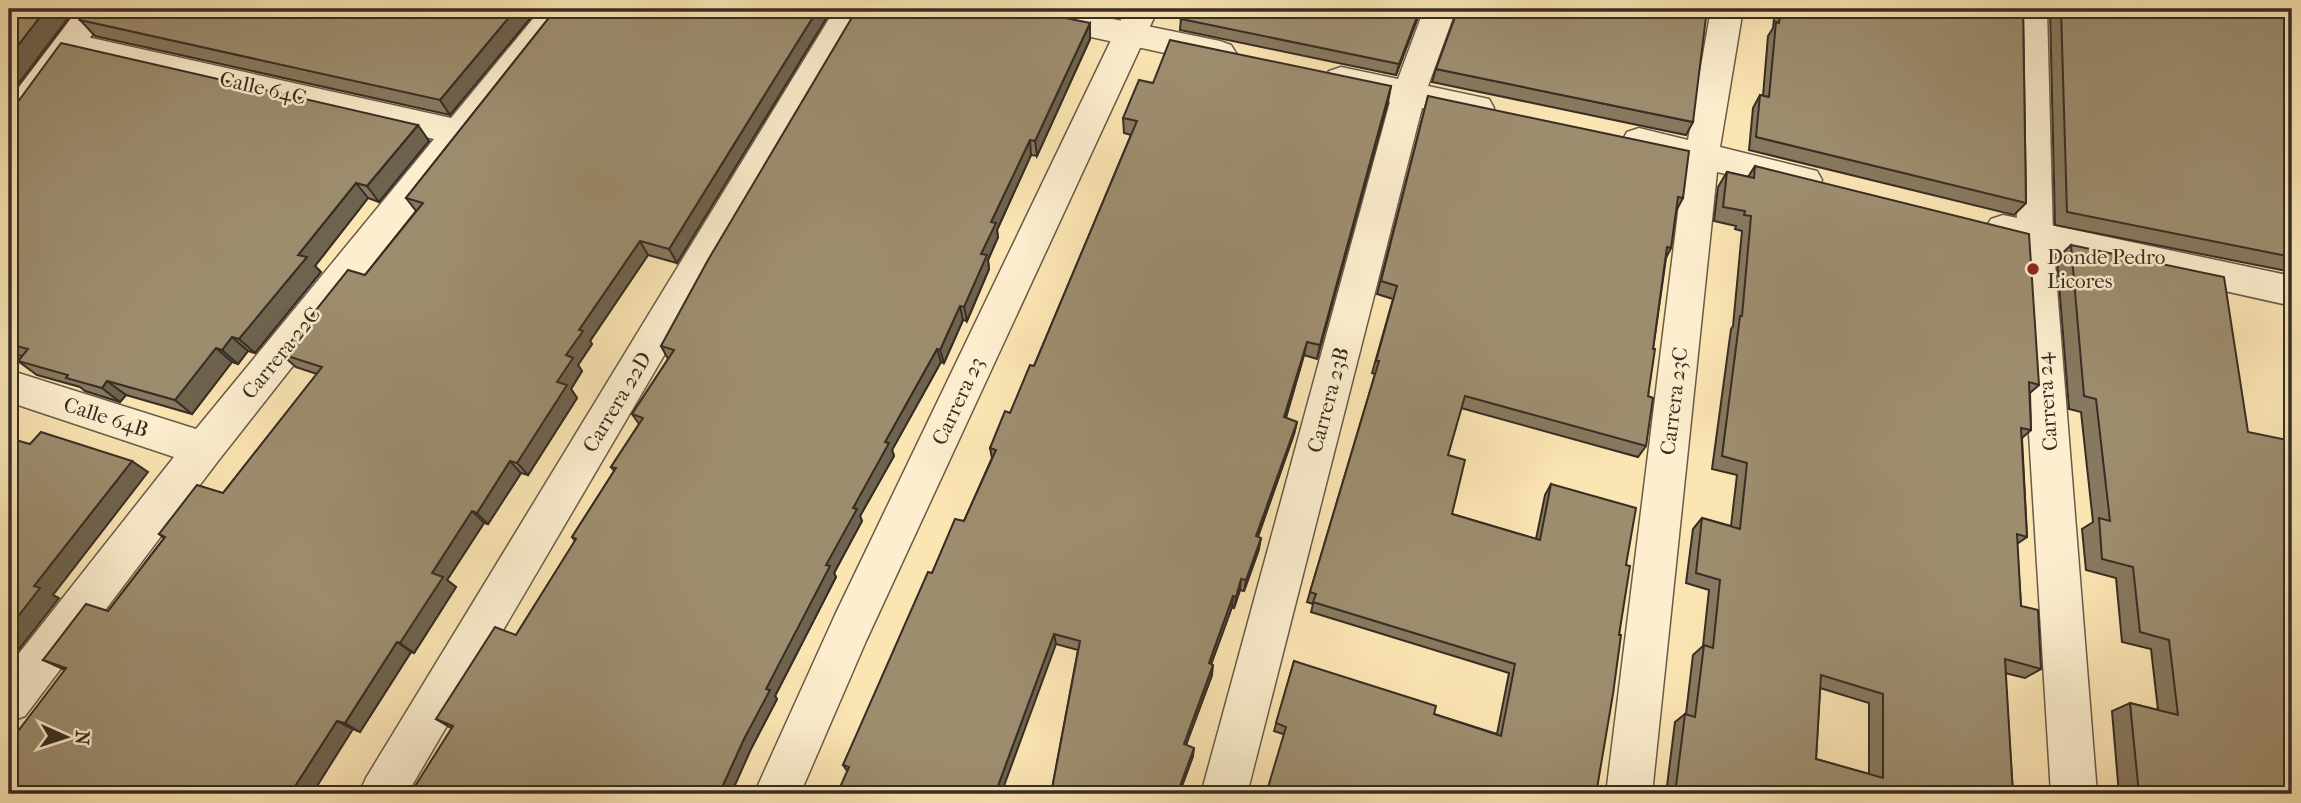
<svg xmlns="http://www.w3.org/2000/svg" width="2301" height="803" viewBox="0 0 2301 803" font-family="'IM FELL French Canon',serif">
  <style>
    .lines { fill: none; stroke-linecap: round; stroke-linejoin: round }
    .minor-casing { stroke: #685b48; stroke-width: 3 }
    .tertiary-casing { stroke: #685b48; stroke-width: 3 }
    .secondary-casing { stroke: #372d25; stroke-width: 3 }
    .minor { fill: #fceece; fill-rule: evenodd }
    .tertiary { fill: #fceece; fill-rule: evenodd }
    .secondary { fill: #fceece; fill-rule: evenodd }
    .wall { fill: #87795f; stroke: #372d25; stroke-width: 2; fill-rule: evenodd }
    .shaded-wall { fill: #6e634e; stroke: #372d25; stroke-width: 2 }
    .building { fill: #9d8d6f; stroke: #372d25; stroke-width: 2; fill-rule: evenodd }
    .poi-dot { fill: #8f2418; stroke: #fceece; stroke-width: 2.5 }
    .labels { text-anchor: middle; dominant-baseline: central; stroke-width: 5; stroke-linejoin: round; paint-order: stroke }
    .street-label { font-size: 21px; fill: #372d25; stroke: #fceece }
    .poi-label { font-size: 21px; fill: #372d25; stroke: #fceece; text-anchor: start }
  </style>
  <rect width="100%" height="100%" fill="#fbe5b3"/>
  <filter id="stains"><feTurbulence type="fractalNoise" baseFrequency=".00286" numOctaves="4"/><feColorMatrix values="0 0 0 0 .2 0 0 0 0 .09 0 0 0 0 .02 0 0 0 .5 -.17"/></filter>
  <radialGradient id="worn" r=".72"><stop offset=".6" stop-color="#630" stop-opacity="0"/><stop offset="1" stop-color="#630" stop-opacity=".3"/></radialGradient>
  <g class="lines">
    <g class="minor-casing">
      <g id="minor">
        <path d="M541 9H574L218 461 25 716 9 722V666L174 457 9 402V370L196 429 434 139 69 55 58 52 53 44 58 36 69 33 451 118Z"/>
        <path d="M835 9H867L407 794H359L366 778Z"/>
        <path d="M997 9H1064L1220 41 1231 45 1236 53 1231 61 1220 65 1013 20 1002 17Z"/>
        <path d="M1424 9H1456L1428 86 1489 99 1494 108 1489 117 1477 120 1422 108 1247 794H1201L1390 102 1329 87 1325 79 1329 71 1341 67 1398 79Z"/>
        <path d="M1711 9H1743L1720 147 1817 171 1822 180 1817 189 1805 193 1717 172 1652 794H1606L1684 164 1627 150 1622 141 1627 132 1639 128 1688 140Z"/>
        <path d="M2003 215 2292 276V306L1991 239 1985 229 1991 219Z"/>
      </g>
    </g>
    <g class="tertiary-casing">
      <g id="tertiary">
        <path d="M1126 9H1158L866 641 800 794H754L835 615Z"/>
        <path d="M2015 9H2047L2053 237 2097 794H2051L2017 237Z"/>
      </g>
    </g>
    <g class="secondary-casing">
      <path id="secondary" d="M78 9H111L21 133 9 136V100Z"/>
    </g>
    <use href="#minor" class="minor"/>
    <use href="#tertiary" class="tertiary"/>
    <use href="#secondary" class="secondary"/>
  </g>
  <g class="wall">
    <path d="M538 9 450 115 95 36 80 20Z"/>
    <path d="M556 9H832L677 263 648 255 590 341 592 344 578 365 582 371 571 389 577 398 528 475 521 473 488 524 484 523 447 580 456 587 414 653 411 652 360 732 353 729 65 670 43 660 108 611 164 538 159 534 223 493 317 374 296 367 281 354 365 275 416 211 406 198Z"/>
    <path d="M1076 9H1104L1102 14Z"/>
    <path d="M1169 9H1421L1396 75 1180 30 1181 18 1169 16Z"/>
    <path d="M1775 9H2023L2026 203 2014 215 1749 150 1753 108 1760 95 1763 96 1768 36 1773 28Z"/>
    <path d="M2050 9H2292V272L2055 225Z"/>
    <path d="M1090 23V39L1037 156 1031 155 997 230 998 237 988 260 989 269 967 321 963 320 944 363 941 362 892 450 894 456 860 516 862 521 834 573 836 577 775 696 777 699 752 747 451 728 436 719 516 635 575 541 572 537 614 471 611 467 639 424 632 414 668 359 661 346Z"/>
    <path d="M1436 69 1693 122 1686 135 1432 82Z"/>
    <path d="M1153 83 1391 86 1317 359 1304 355 1286 418 1297 422 1294 434 1258 537 1259 549 1244 591 1240 590 1234 608 1232 607 1211 664 1212 675 1186 745 1193 756 1179 794H1051L1078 650 1056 644 847 771 843 765 932 573 964 521 992 458 990 448 1010 413 1034 366 1131 135 1124 133 1123 118Z"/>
    <path d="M1428 96 1683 198 1676 211 1671 248 1666 258 1653 349 1648 396 1646 446 1638 457 1461 408 1448 455 1452 514 1536 539 1545 495 1551 484 1626 565 1619 635 1596 794 1283 734 1274 731 1294 661 1434 714 1497 734 1509 673 1311 612 1313 604 1307 602 1375 374 1372 373 1393 299 1377 294Z"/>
    <path d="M9 114 429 141 379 202 368 198 315 266 321 272 255 353 248 351 238 364 232 362 192 414 126 395 120 402 85 391 80 387 37 375 18 361 22 356 9 353Z"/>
    <path d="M1755 166 2039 385 2030 393 2031 430 2022 438 2027 537 2017 544 2021 606 2041 669 2025 678 2005 673 2013 794H1666L1675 722 1685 714H1686L1693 655 1703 646 1709 590 1686 583 1693 529 1702 518 1731 526 1737 475 1712 469 1731 329 1733 326 1742 231 1735 229 1736 226 1714 221 1718 187 1727 172 1748 177ZM1820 688 1869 703V774L1816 759Z"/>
    <path d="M2071 245 2292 794H2119L2112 711 2130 703 2158 710 2151 649 2122 642 2116 578 2086 570 2082 529 2093 522 2081 412 2069 409 2057 258Z"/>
  </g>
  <g class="shaded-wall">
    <path d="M46 9H75L9 96V57Z"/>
    <path d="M516 9H538L450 115 440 100Z"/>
    <path d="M818 9H832L677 263 669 249Z"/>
    <path d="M1420 9H1421L1396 75 1399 64Z"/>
    <path d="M1090 23V39L1037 156 1035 141Z"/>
    <path d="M1391 86 1388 102 1317 359 1320 345Z"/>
    <path d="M418 125 429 141 379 202 367 186Z"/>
    <path d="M1030 140 1031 155 997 230 998 237 988 260 989 269 967 321 964 307 991 222Z"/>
    <path d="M356 183 368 198 315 266 321 272 255 353 239 339 298 255Z"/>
    <path d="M640 241 648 255 590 341 592 344 578 365 582 371 571 389 577 398 528 475 517 463 566 355 579 330Z"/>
    <path d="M960 306 963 320 944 363 940 350Z"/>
    <path d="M232 337 248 351 238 364 222 350Z"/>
    <path d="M1307 342 1304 355 1282 430 1284 417Z"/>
    <path d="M216 348 232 362 192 414 175 400Z"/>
    <path d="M937 349 941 362 892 450 894 456 860 516 862 521 834 573 836 577 775 696 777 699 752 747 731 794H719L766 689 885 442Z"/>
    <path d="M107 381 126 395 120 402 102 388Z"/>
    <path d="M1297 422 1294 434 1254 547 1256 536Z"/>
    <path d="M132 461 148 472 53 595 59 598 9 662V628L34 586Z"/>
    <path d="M510 461 521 473 488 524 477 513Z"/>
    <path d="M472 511 484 523 447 580 456 587 414 653 400 643 432 573Z"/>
    <path d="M1261 538 1259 549 1244 591 1246 580Z"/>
    <path d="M1241 579 1240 590 1234 608 1236 597Z"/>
    <path d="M1233 596 1232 607 1208 673 1209 663Z"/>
    <path d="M1054 634 1056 644 1001 794H995Z"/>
    <path d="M397 642 411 652 360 732 345 723Z"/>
    <path d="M1213 665 1212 675 1183 753 1184 744Z"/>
    <path d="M337 721 353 729 312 794H290Z"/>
    <path d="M1194 748 1193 756 1179 794H1177Z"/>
  </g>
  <g class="building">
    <path d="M9 9H46L9 57Z"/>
    <path d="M87 9H516L440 100 80 20Z"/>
    <path d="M556 9H818L669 249 640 241 579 330 583 331 566 355 573 358 557 382 567 385 517 463 510 461 477 513 472 511 432 573 443 577 400 643 397 642 345 723 337 721 290 794H9V743L66 668 43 660 86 604 108 611 165 537 159 534 197 485 223 493 322 367 281 354 348 270 365 275 423 203 406 198Z"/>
    <path d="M857 9H1022L1090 23 1035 141 1030 140 991 222 996 223 981 254 987 255 964 307 960 306 940 350 937 349 885 442 889 443 853 508 857 509 826 565 830 566 766 689 770 690 744 739 719 794H410L453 726 436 719 495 627 516 635 576 539 572 537 616 468 611 467 643 418 632 414 674 350 661 346 708 260Z"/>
    <path d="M1185 9H1420L1399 64 1181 19Z"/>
    <path d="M1458 9H1707L1693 122 1436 69Z"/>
    <path d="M1781 9H2023L2026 203 1756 137 1760 95 1769 97 1776 22 1779 23Z"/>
    <path d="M2061 9H2292V257L2067 212Z"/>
    <path d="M1170 40 1391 86 1320 345 1307 342 1284 417 1297 422 1256 536 1261 538 1246 580 1241 579 1236 597 1233 596 1209 663 1213 665 1184 744 1194 748 1177 794H1051L1080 641 1054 634 995 794H837L849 767 843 765 928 572 932 573 955 519 964 521 996 450 990 448 1005 411 1010 413 1030 365 1034 366 1137 121 1123 118 1139 80 1153 83Z"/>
    <path d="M61 43 418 125 367 186 356 183 298 255 307 257 239 339 232 337 222 350 216 348 175 400 107 381 102 388 66 378 68 375 18 361 28 349 9 344V114Z"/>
    <path d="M1428 96 1689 151 1683 198 1678 197 1671 248 1667 247 1653 349H1655L1648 396 1653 398 1646 446 1465 396 1448 455 1465 460 1452 514 1540 540 1551 484 1636 508 1626 565 1630 566 1619 635H1621L1613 694 1596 794H1266L1286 727 1276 723 1294 661 1436 706 1434 714 1501 736 1515 664 1313 602 1316 594 1310 592 1379 361H1376L1397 286 1381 281Z"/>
    <path d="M1755 166 2029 234 2039 385 2029 382 2031 430 2021 428 2027 537 2017 534 2021 606 2038 610 2041 669 2005 659 2013 794H1675L1685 714 1695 717 1704 645 1713 648 1720 580 1696 573 1702 518 1740 529 1747 463 1722 456 1740 316H1742L1751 216 1744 215 1745 211 1723 207 1727 172 1754 178ZM1821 675 1883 694V778L1816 759Z"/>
    <path d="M2071 245 2224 277 2248 432 2292 441V794H2139L2130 703 2178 715 2169 640 2140 632 2133 567 2102 559 2099 518 2110 521 2096 399 2084 396Z"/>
    <path d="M41 432 132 461 34 586 40 588 9 628V438L30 444Z"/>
  </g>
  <circle class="poi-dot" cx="2033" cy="269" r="7"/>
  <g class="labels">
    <g class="street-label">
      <text transform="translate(263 88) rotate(13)">Calle 64C</text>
      <text transform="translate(281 353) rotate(-51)">Carrera 22C</text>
      <text transform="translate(1328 400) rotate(-75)">Carrera 23B</text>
      <text transform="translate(958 401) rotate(-65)">Carrera 23</text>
      <text transform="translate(1674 401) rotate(-83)">Carrera 23C</text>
      <text transform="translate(617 402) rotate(-59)">Carrera 22D</text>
      <text transform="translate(2047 402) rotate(-94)">Carrera 24</text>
      <text transform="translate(106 417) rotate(18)">Calle 64B</text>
    </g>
    <g class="poi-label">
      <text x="2047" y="257">Donde Pedro<tspan x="2047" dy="24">Licores</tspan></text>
    </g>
  </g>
  <rect width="2301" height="803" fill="none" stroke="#fbe5b3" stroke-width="35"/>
  <rect x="10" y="10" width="2280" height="782" fill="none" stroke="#372d25" stroke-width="3.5"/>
  <rect x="18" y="18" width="2266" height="768" fill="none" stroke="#372d25" stroke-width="2"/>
  <g transform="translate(66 737) rotate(93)" stroke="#fceece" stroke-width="5" paint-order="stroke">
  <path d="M0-5L12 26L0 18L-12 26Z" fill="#372d25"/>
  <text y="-10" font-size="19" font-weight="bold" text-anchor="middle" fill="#372d25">N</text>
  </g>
  <rect width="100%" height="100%" filter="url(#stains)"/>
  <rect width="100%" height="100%" fill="url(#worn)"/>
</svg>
